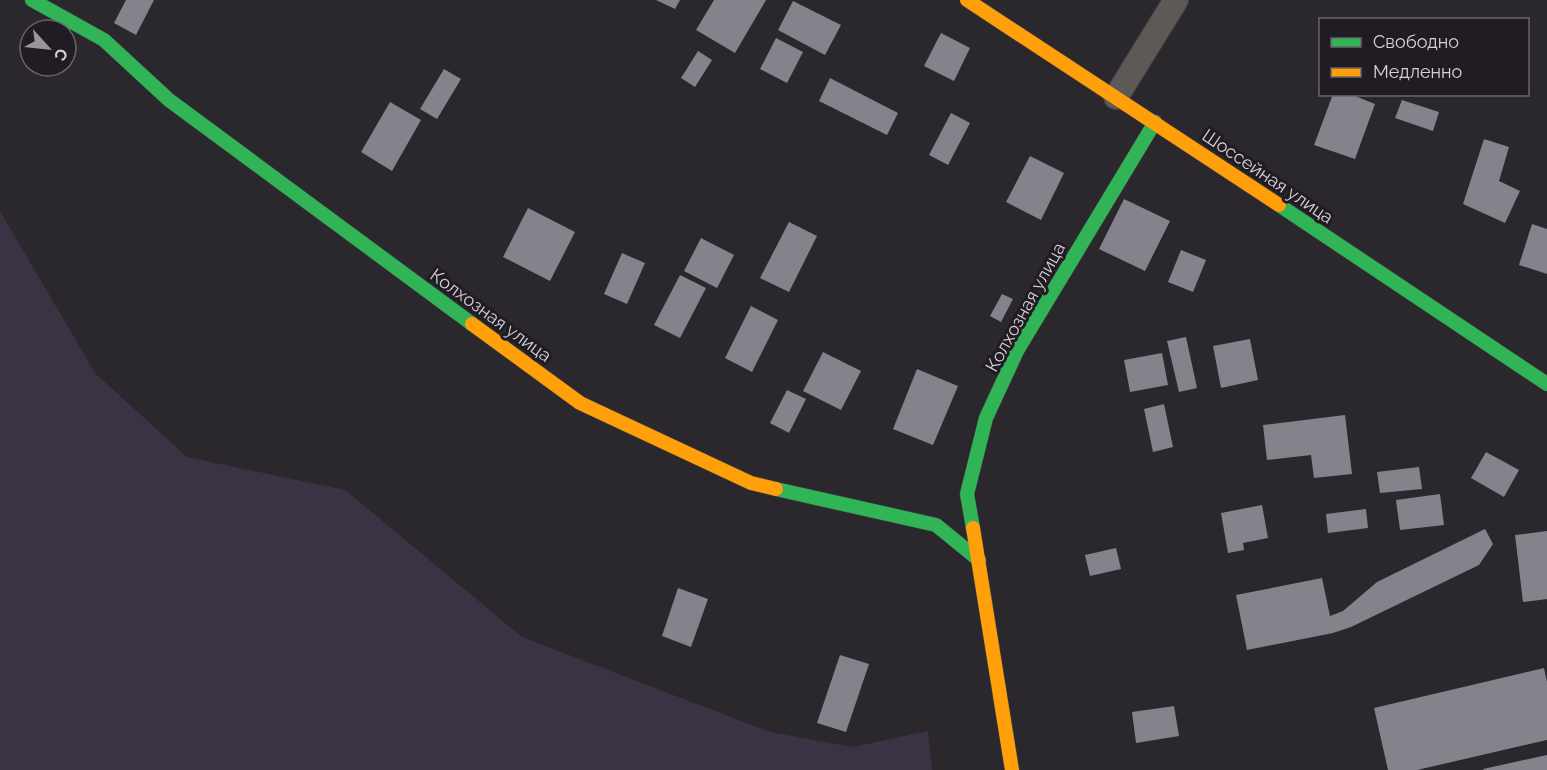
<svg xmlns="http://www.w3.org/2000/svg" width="1547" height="770" viewBox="0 0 1547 770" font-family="Raleway,sans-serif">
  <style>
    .green { fill: #3b3243 }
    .building { fill: #84828b }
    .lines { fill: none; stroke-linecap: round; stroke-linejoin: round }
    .street-casing { stroke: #454446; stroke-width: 26 }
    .fast-casing { stroke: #454446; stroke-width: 15 }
    .slow-casing { stroke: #454446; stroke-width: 15 }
    .street { stroke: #5c5956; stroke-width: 24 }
    .fast { stroke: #30b455; stroke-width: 14 }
    .slow { stroke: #ff9f0a; stroke-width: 14 }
    .labels { text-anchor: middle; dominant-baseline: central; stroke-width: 6; stroke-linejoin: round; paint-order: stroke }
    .street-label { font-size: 18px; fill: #d4d1d6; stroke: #211c24 }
  </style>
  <rect width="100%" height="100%" fill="#2a282c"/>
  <path class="green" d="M0 211 95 373 187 457 345 490 522 637 770 732 853 747 928 731 932 770H0Z"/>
  <g class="building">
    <path d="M126 0H154L136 35 114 23Z"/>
    <path d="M656 0H680L675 9Z"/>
    <path d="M714 0H766L735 53 696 30Z"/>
    <path d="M793 1 841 25 825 55 778 30Z"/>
    <path d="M941 33 970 48 954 81 924 66Z"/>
    <path d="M776 38 803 52 787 83 760 69Z"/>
    <path d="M698 51 712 60 695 87 681 78Z"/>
    <path d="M444 69 461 79 437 119 420 109Z"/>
    <path d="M830 78 898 113 887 135 819 101Z"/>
    <path d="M1333 94H1350L1375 104 1355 159 1314 145Z"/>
    <path d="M1402 100 1439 112 1433 131 1395 118Z"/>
    <path d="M390 102 421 120 392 171 361 152Z"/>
    <path d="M951 113 970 123 948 165 929 155Z"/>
    <path d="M1484 139 1509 147 1499 181 1520 191 1505 223 1463 204Z"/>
    <path d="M1030 156 1064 173 1041 220 1006 202Z"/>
    <path d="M1124 199 1170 221 1145 271 1099 249Z"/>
    <path d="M528 208 575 232 550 281 503 257Z"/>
    <path d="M789 222 817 236 789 292 760 278Z"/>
    <path d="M1532 224 1547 229V274L1519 265Z"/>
    <path d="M701 238 734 255 717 288 684 271Z"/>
    <path d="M1181 250 1206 260 1193 292 1168 282Z"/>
    <path d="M622 253 645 263 627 304 604 294Z"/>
    <path d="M680 275 706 288 680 338 654 325Z"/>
    <path d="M1002 294 1013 299 1001 322 990 316Z"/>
    <path d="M751 306 778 320 752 372 725 358Z"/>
    <path d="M1186 337 1197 388 1179 392 1167 341Z"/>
    <path d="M1250 339 1258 380 1221 388 1213 346Z"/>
    <path d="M823 352 861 371 841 410 803 391Z"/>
    <path d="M1162 353 1168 385 1130 392 1124 360Z"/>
    <path d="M917 369 958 386 933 445 893 429Z"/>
    <path d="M787 390 806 399 789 433 770 423Z"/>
    <path d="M1164 404 1173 447 1153 452 1144 409Z"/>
    <path d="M1345 415 1352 474 1314 478 1311 455 1267 460 1263 425Z"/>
    <path d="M1486 452 1519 470 1504 497 1471 478Z"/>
    <path d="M1419 467 1422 489 1380 493 1377 472Z"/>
    <path d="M1440 494 1444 525 1400 530 1396 500Z"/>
    <path d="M1262 505 1268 538 1243 543 1244 550 1228 553 1221 513Z"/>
    <path d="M1366 509 1368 528 1328 533 1326 514Z"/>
    <path d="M1485 529 1493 544 1479 565 1351 627 1333 633 1247 650 1236 595 1322 578 1330 616 1343 611 1377 582Z"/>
    <path d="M1547 531V599L1523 602 1515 535Z"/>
    <path d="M1116 548 1121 569 1090 576 1085 555Z"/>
    <path d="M678 588 708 599 691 647 662 636Z"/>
    <path d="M840 655 869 664 846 732 817 723Z"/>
    <path d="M1544 668 1547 682V740L1417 770H1388L1374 708Z"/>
    <path d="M1174 706 1179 736 1136 743 1132 712Z"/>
    <path d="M1547 755V770H1484L1483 769Z"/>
  </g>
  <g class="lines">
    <g class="street-casing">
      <path id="street" d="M1116 97 1176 0"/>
    </g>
    <g class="fast-casing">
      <g id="fast">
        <path d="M32 0 104 40 169 100 472 324"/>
        <path d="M1279 205 1547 384"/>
        <path d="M776 489 936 525 979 560"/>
        <path d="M973 528 967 494 986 418 1017 351 1155 122"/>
      </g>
    </g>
    <g class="slow-casing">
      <g id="slow">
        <path d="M967 0 1279 205"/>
        <path d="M472 324 580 403 751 483 776 489"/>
        <path d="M973 528 1012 770"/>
      </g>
    </g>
    <use href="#street" class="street"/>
    <use href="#fast" class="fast"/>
    <use href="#slow" class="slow"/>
  </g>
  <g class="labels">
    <g class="street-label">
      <text transform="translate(1268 176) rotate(34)">Шоссейная улица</text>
      <text transform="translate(1025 307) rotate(-61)">Колхозная улица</text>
      <text transform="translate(491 315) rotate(36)">Колхозная улица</text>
    </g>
  </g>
  <rect x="1319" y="18" width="210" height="78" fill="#211c24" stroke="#69646b" stroke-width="1.5"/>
  <rect x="1331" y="38" width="30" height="9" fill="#30b455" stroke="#69646b" stroke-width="1.5"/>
  <text x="1373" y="48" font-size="18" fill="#d4d1d6">Свободно</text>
  <rect x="1331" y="68" width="30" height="9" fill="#ff9f0a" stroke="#69646b" stroke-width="1.5"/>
  <text x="1373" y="78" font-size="18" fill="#d4d1d6">Медленно</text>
  <g transform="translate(48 48) rotate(117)"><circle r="28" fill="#211c24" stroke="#69646b" stroke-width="1.5"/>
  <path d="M0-4.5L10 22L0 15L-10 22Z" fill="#98969a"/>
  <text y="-9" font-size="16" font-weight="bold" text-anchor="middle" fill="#d4d1d6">С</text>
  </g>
</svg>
